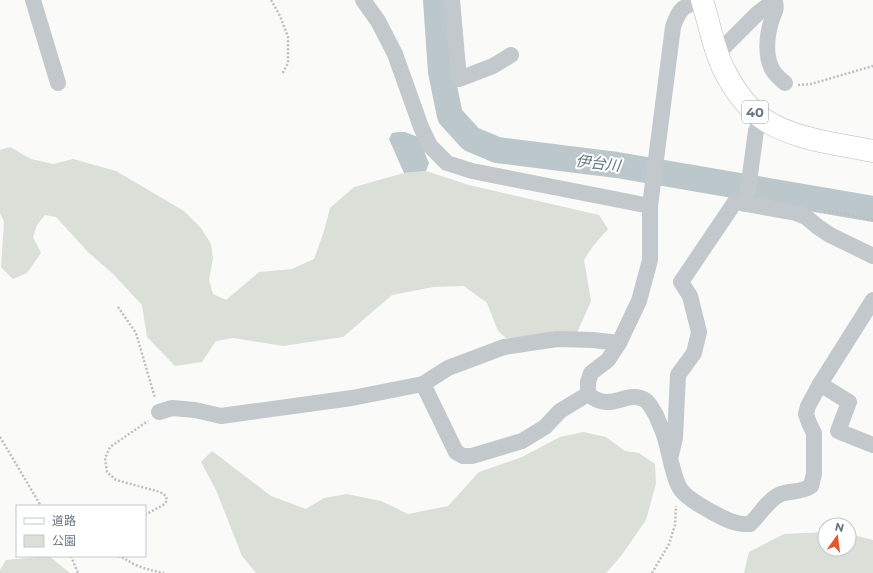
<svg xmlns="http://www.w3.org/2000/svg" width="873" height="573" viewBox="0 0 873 573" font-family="Montserrat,'Noto Sans JP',sans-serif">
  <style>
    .green { fill: #dadfd7 }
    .water { fill: #bbc7cb }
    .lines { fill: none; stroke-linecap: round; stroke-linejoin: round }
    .river { stroke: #bbc7cb; stroke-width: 26 }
    .primary-casing { stroke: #b5babe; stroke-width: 23 }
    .path { stroke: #bbbfc2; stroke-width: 2.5; stroke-dasharray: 2 2; stroke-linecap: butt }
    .street { stroke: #c3c8cc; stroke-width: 16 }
    .primary { stroke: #fff; stroke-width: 22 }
    .labels { text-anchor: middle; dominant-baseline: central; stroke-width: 4; stroke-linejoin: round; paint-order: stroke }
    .shield { fill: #fff; stroke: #939fa8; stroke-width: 1 }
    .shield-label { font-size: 13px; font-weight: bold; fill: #657683 }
    .water-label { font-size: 15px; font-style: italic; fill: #60757c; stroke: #fff }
  </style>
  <rect width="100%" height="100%" fill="#fafaf8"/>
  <g class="green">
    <path d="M10 147 31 159 53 164 73 159 116 171 184 211 201 228 211 244 213 258 209 280 213 294 226 300 259 272 292 269 314 259 324 231 330 208 354 187 404 173 426 171 469 185 599 215 608 229 593 246 584 260 591 301 577 333 506 338 498 331 487 303 464 286 433 287 392 295 343 337 283 346 233 338 216 341 202 362 175 366 147 337 142 305 113 274 88 252 56 217 45 215 37 225 33 237 41 253 27 273 13 279 1 267 4 222 0 213V150Z"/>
    <path d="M583 432 606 437 625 451 639 453 655 464 656 484 646 520 621 556 606 573H256L242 556 216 490 201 462 212 451 271 496 306 509 324 498 347 494 381 501 408 514 448 506 479 472 522 457 560 437Z"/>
    <path d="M825 532V549H849V534L873 540V573H744L749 552 784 534Z"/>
    <path d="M49 556 70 573H0V570L6 560Z"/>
  </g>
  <path class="water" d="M398 132H405L418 137 429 163 426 171 404 173 389 139 392 133Z"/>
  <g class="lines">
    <path class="river" d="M436 0 441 72 450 116 471 139 497 150 617 165 873 209"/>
    <g class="primary-casing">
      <path id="primary" d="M702 0C709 22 713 47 723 68 732 86 745 106 762 118 790 139 839 144 873 151"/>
    </g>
    <g class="path">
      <path d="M271 0 280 16 288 37V63L282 74"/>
      <path d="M798 85 811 84 873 66"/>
      <path d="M824 212 832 211 873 220"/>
      <path d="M118 307 136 333 155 398"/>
      <path d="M0 437 41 506"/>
      <path d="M145 515 163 505 167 501 166 496 160 492 116 480 107 472 105 458 110 447 148 421"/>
      <path d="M71 556 78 573"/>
      <path d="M118 556C125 558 129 562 136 565 145 569 154 571 164 573"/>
      <path d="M652 573 669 544 675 525 676 506"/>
    </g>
    <g class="street">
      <path d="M33 0 58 83"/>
      <path d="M363 0 378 21 395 54 421 127 430 146 447 163 472 171 650 206"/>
      <path d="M452 0 459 79 493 66 511 55"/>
      <path d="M700 0C682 7 679 9 673 27L650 206V260L639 301 619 343 608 360 591 373 588 382V394C611 414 626 389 645 400 650 403 653 411 656 415 658 421 661 426 663 432 669 447 672 477 681 490 689 500 700 505 710 511 723 518 735 525 750 524 760 515 768 499 781 494 792 490 801 493 811 486L814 474V433L809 423 806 414 808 406 820 384 849 402 838 431 873 445"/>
      <path d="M775 1C777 13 774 11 771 22 767 36 765 55 772 69 775 74 780 79 785 83"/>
      <path d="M717 54 758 13 775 0"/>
      <path d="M746 204 756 131 762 118"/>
      <path d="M423 384 456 452 463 456H472L522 441 545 427 560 411 588 394"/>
      <path d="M820 384 873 300"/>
      <path d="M159 412 172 408 195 410 221 416 352 398 423 384 448 368 504 347 557 339 593 340 619 343"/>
      <path d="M671 455 675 438 678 375 694 353 699 332 690 296 681 282 735 202 796 213 806 217 818 227 830 235 873 256"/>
    </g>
    <use href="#primary" class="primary"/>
  </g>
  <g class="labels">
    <rect class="shield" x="742" y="101" width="26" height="22" rx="3"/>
    <g class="shield-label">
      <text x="755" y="112">40</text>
    </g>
    <g class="water-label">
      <text transform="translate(598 163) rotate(7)">伊台川</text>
    </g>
  </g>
  <rect x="16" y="505" width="130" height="52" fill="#ffffff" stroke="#c1c8cd"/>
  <rect x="24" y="518" width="20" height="6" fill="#ffffff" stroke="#c1c8cd"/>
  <text x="52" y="525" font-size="12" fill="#657683">道路</text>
  <rect x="24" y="535" width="20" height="12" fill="#dadfd7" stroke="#c1c8cd"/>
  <text x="52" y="545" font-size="12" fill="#657683">公園</text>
  <g transform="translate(837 537) rotate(14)"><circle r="19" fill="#ffffff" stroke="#c1c8cd"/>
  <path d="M0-3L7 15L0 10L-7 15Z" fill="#e4572e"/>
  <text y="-6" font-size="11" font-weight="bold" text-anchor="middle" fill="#657683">N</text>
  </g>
</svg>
